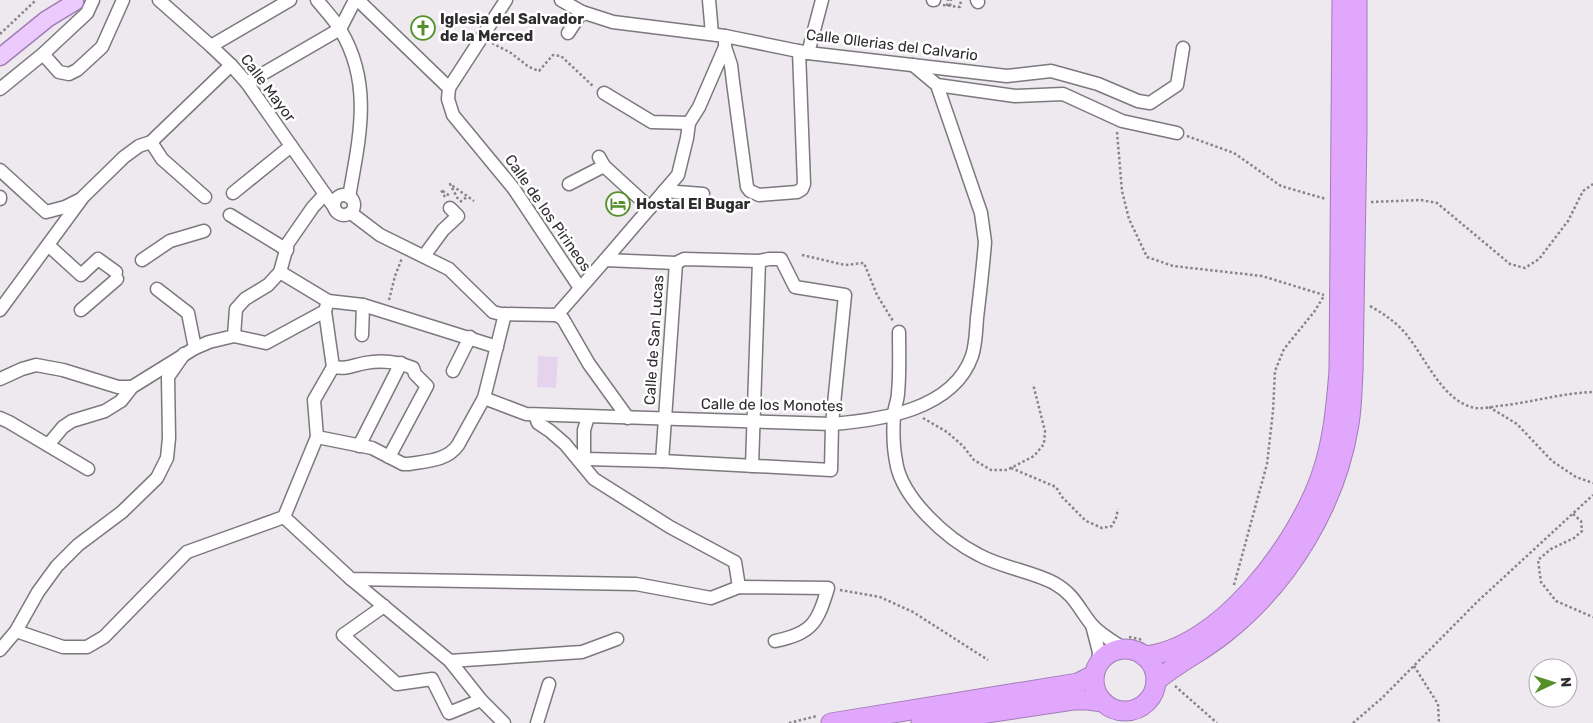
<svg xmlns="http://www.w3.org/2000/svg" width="1593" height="723" viewBox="0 0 1593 723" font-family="Rubik,sans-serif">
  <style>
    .green { fill: #e5d3ee }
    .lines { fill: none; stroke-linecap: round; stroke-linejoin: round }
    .minor-casing { stroke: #7c787e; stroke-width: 15 }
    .major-casing { stroke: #a27cb5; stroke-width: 19 }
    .highway-casing { stroke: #a27cb5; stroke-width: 21 }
    .path { stroke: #878487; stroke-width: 2.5; stroke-dasharray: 2.5 2.5; stroke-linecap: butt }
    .minor { stroke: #fff; stroke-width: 12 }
    .major { stroke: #edcafe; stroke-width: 16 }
    .highway { stroke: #e1a7fd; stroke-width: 19 }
    .highway-bridge-casing { stroke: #a27cb5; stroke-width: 21; stroke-linecap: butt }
    .highway-bridge { stroke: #e1a7fd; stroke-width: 19 }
    .labels { text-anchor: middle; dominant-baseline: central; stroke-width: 5; stroke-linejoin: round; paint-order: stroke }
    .poi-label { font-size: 15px; font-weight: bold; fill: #2e2c2e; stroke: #fff; text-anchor: start }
    .street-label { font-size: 15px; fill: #2e2c2e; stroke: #fff }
  </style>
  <rect width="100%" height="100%" fill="#ede9ef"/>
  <path class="green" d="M538 356 558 357 556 388 537 387Z"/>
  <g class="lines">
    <g class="minor-casing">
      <g id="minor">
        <path d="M159 0 211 46 231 65 247 83 334 207"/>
        <path d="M317 0C325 10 335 20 341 31 373 85 359 139 349 197"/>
        <path d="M358 0 449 88 448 99 453 115 514 189 580 288"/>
        <path d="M561 0 582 12 613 22 725 36 808 53 1007 76 1051 71 1098 84 1138 101 1150 103 1177 85 1183 48"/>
        <path d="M709 0 712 34"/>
        <path d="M933 0H934"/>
        <path d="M977 0 978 2"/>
        <path d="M340 29 355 0"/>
        <path d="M568 33 582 12"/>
        <path d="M211 46 290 0"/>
        <path d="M725 47 731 65 733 82 747 187 750 191 759 195 797 192 802 189 804 184 799 51"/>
        <path d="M808 53 822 0"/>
        <path d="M43 54 59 72 69 74 77 70 102 47 123 0"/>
        <path d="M247 83 340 29"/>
        <path d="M937 85 1015 96 1063 94 1122 121 1177 133"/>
        <path d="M449 88 506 0"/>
        <path d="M0 89 43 54 87 13 93 0"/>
        <path d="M604 93 652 122 689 123"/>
        <path d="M151 142 162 159 205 197"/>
        <path d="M599 157 604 166 650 208"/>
        <path d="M0 170 46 212 65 207 79 200"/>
        <path d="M569 184 604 166"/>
        <path d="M664 191 703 194"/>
        <path d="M233 193 291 146"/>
        <circle cx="344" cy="205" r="10"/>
        <path d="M0 197V199"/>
        <path d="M351 213 380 235 449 269 493 312 501 314 557 315 605 260 678 175 687 138 689 123 699 107 725 47V36"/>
        <path d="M230 215 287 250"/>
        <path d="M48 245 81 275 98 259 116 272"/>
        <path d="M424 256 443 230 458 216 450 208"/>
        <path d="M142 260 170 241 204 231"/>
        <path d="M280 272 328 301 363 305 497 347"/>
        <path d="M157 289 188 313 195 348"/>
        <path d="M0 310 83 197 124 157 139 146 151 142 231 65"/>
        <path d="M81 310 117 279"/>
        <path d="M505 314 484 398 526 414 832 424C881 420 953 410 972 356 976 344 976 330 977 318 980 293 983 267 985 242L981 213 937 85 913 65"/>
        <path d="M557 315 563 319 589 364 628 418"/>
        <path d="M899 332C899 352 900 373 898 393 898 400 894 408 894 415 893 430 893 446 896 461 901 498 947 539 979 555 1003 568 1031 571 1054 583 1075 595 1078 608 1092 625 1101 635 1114 642 1126 650"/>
        <path d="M362 335 363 305"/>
        <path d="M234 336 236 309 245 299 268 285 280 272 288 243 313 207 325 194"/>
        <path d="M333 367C349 369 350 366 365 363 381 360 399 362 413 368L415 374 427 386 389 457"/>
        <path d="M453 371 470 337"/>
        <path d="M0 379 22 369 36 365 63 370 118 387H132"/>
        <path d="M535 415 538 423 550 431 565 444 594 479 670 527 735 562 739 587"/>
        <path d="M588 417 584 430V456L586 459 662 461 831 470 832 424 845 295 795 287 781 259H769L759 261 684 259 676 263 605 260"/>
        <path d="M0 418 9 422 88 469"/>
        <path d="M317 437 372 448 403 464H409C426 461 447 461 458 445L484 398"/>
        <path d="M48 445 63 427 72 421 105 411 121 401 132 387 195 348 209 342 234 336 266 343 325 311"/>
        <path d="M359 446 401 363"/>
        <path d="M662 461 676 263"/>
        <path d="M752 466 759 261"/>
        <path d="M284 517 351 579 636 584 711 598 739 587 828 588C817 624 812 633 775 641"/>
        <path d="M351 579 450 661 582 652 617 639"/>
        <path d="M384 606 343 635 397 684 432 679 449 713 481 700"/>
        <path d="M1092 625 1099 652 1098 664"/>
        <path d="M16 631 63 647H87L104 637 187 552 284 517 317 437 314 400 333 367 325 311 328 301"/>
        <path d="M0 650 16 631 38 592 57 566 78 545 122 512 157 478 167 458 169 438 168 377 184 354"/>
        <path d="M450 661 481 700 504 723"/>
        <path d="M537 723 549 684"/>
      </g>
    </g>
    <g class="major-casing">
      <path id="major" d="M0 57 47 19 75 2"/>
    </g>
    <g class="highway-casing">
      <g id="highway">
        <circle cx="1125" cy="680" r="31"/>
        <path d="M1144 656C1220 649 1297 544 1321 476 1333 442 1336 407 1339 371"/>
        <path d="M1156 681C1177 663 1203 651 1225 633 1289 582 1336 505 1349 424 1352 407 1352 389 1353 371"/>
        <path d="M831 723 1078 683 1094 675"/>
        <path d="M921 723 1073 700H1088L1103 702"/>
      </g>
    </g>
    <g class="path">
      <path d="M943 5 960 7 961 0"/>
      <path d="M947 6 948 0"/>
      <path d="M950 6 951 0"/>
      <path d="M0 34 36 0"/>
      <path d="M492 43 511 53 529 67 539 71 553 55 561 56 594 87"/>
      <path d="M1117 132 1122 191 1129 219 1147 257 1173 266 1262 276 1324 295"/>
      <path d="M1187 136 1234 153 1281 186 1326 199"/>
      <path d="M445 197 441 190 450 196"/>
      <path d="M458 199 450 184 474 201"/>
      <path d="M460 202 467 197"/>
      <path d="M1371 202 1421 200 1437 203 1510 264 1525 268 1539 259 1568 221 1583 191 1593 184"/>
      <path d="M802 255 845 265 864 263 877 295 893 321"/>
      <path d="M389 300 395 276 402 258"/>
      <path d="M1370 306C1384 314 1396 322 1406 334 1425 357 1443 402 1475 408 1482 409 1491 407 1498 406 1530 403 1561 393 1593 392"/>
      <path d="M1489 407 1517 424 1552 461 1576 477 1593 483"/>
      <path d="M923 418 947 432 963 446 974 460 991 470H1007L1034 456 1044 444 1045 431 1033 384"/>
      <path d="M1011 468 1056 487 1062 497 1086 521 1102 528 1112 526 1116 518 1118 509"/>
      <path d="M1573 514 1581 521 1582 531 1574 538 1551 549 1538 560 1541 582 1556 601 1593 617"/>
      <path d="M1234 585 1267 464 1273 411 1275 371 1284 349 1314 312 1324 296"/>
      <path d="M840 590 880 597 913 612 988 660"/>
      <path d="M1129 637 1143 640"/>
      <path d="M1414 666 1438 704 1439 723"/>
      <path d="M1175 686 1217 723"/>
      <path d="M789 723 817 716"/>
      <path d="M1353 723 1382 698 1478 601 1593 495"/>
    </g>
    <use href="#minor" class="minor"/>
    <use href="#major" class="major"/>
    <use href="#highway" class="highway"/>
    <g class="highway-bridge-casing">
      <g id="highway-bridge">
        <path d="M1339 371 1342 0"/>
        <path d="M1353 371 1357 133V0"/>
      </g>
    </g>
    <use href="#highway-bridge" class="highway-bridge"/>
  </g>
  <defs>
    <g id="church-ring" transform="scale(1.25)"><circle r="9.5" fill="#fff" stroke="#568e2a" stroke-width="1.5"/><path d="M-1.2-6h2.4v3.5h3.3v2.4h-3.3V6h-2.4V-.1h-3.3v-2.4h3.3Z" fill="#568e2a"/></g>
    <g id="hotel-ring" transform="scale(1.25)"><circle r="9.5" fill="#fff" stroke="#568e2a" stroke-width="1.5"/><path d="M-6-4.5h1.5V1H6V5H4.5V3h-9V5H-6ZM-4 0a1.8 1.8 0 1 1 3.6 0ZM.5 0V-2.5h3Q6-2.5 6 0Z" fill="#568e2a"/></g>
  </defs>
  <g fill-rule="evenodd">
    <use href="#church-ring" x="423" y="28"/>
    <use href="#hotel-ring" x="618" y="204"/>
  </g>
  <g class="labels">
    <g class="poi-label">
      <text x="440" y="19">Iglesia del Salvador<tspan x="440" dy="17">de la Merced</tspan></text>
      <text x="636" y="204">Hostal El Bugar</text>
    </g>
    <g class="street-label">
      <text transform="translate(892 45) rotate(7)">Calle Ollerias del Calvario</text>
      <text transform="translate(268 88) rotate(53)">Calle Mayor</text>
      <text transform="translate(548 213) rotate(55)">Calle de los Pirineos</text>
      <text transform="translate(654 340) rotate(-86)">Calle de San Lucas</text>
      <text transform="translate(772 405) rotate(1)">Calle de los Monotes</text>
    </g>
  </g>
  <g transform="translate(1553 683) rotate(86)"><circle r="24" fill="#ffffff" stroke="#ababab"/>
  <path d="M0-4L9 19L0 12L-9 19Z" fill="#568e2a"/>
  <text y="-8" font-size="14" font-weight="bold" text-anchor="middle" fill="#2e2c2e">N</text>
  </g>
</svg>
